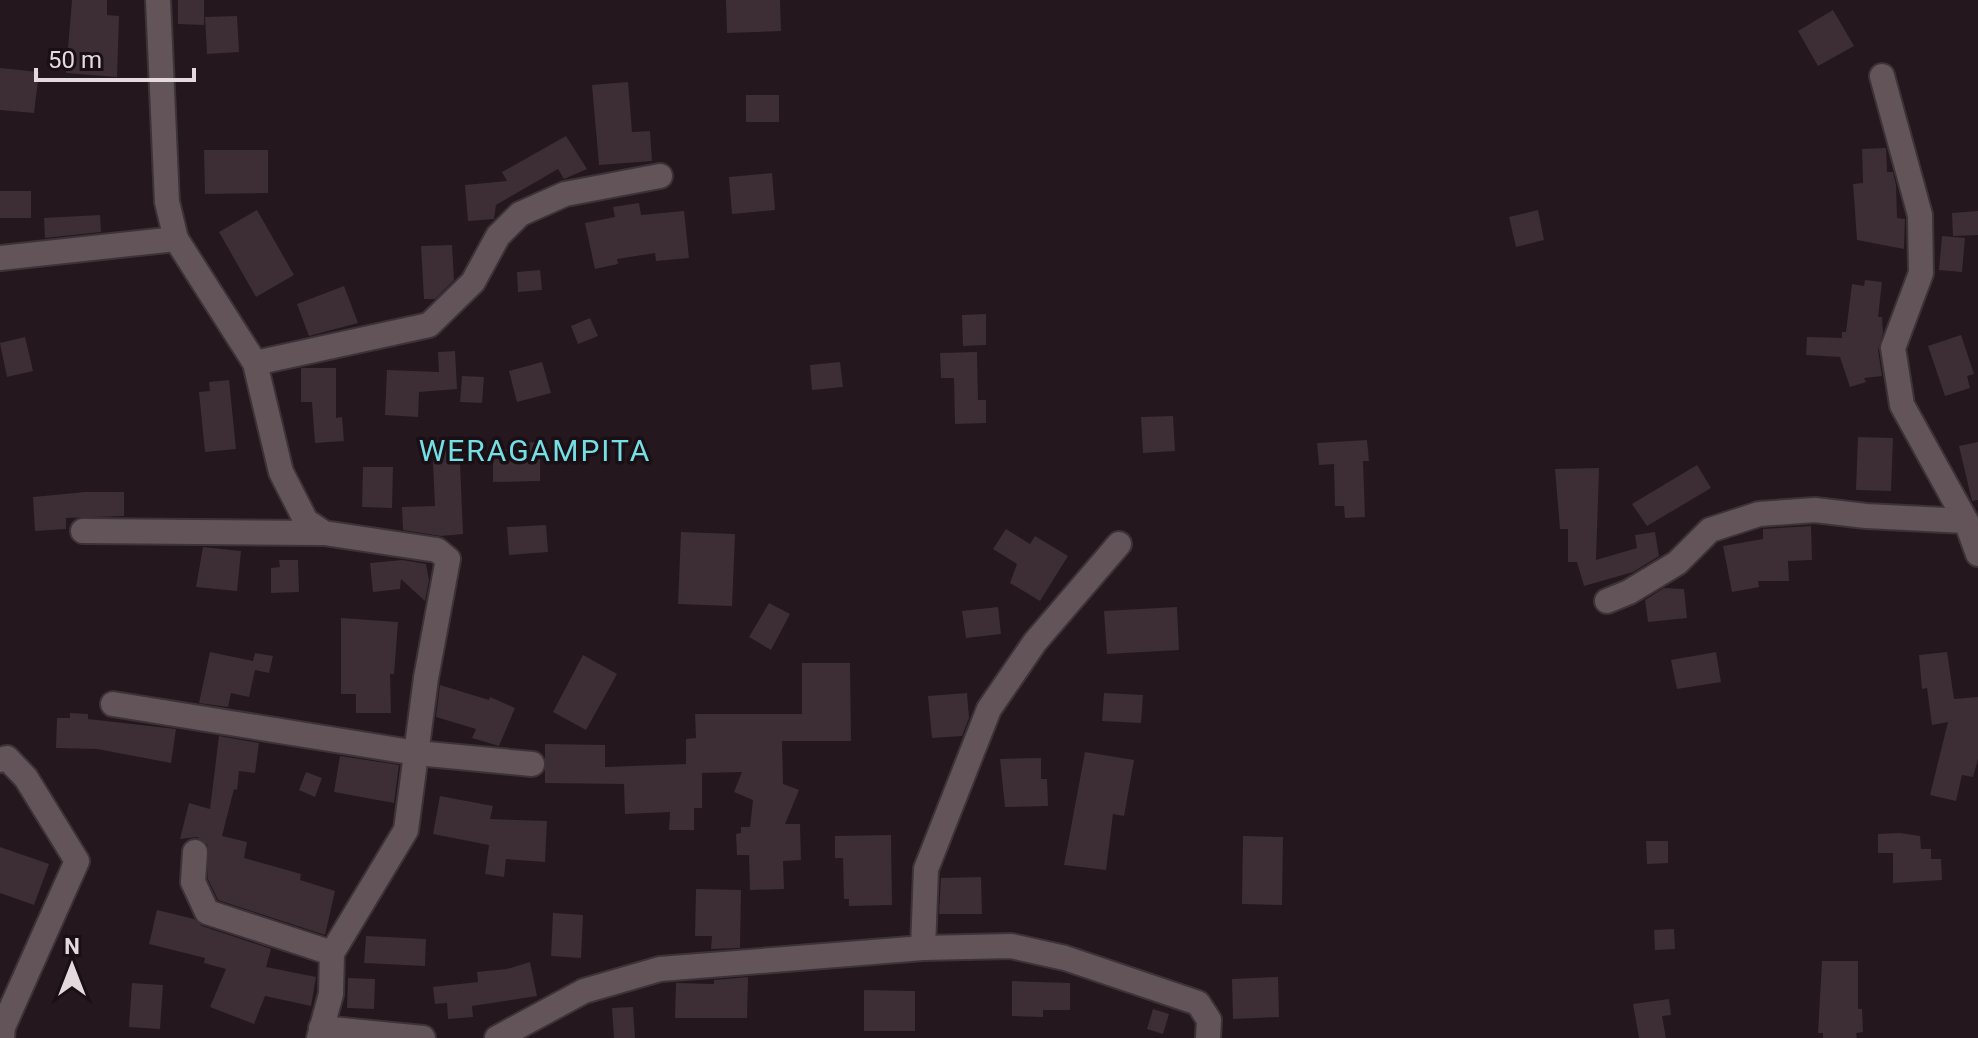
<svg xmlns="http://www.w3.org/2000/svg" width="1978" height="1038" viewBox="0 0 1978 1038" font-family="Roboto,sans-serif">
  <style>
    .building { fill: #3c2e34 }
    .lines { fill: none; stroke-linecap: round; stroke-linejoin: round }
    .minor-casing { stroke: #3c3337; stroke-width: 28 }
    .minor { stroke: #63545a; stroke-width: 24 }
    .labels { text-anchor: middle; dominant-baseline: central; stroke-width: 7; stroke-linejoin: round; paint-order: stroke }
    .quarter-label { font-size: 30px; letter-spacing: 2px; fill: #74e0e5; stroke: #1a0f14 }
  </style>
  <rect width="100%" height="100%" fill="#24171d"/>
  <g class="building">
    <path d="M72 0H107V15L119 16 117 77 66 73Z"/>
    <path d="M178 0H204V25L178 24Z"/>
    <path d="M726 0H780L781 31 727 33Z"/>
    <path d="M1833 10 1854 46 1818 66 1798 31Z"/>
    <path d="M237 16 239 52 207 54 205 17Z"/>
    <path d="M0 68 39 72 34 113 0 110Z"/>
    <path d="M628 82 632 132 650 131 652 161 599 165 592 85Z"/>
    <rect x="746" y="95" width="33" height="27"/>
    <path d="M566 136 587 169 564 179 558 169 496 205 494 219 468 221 465 185 507 181 502 172Z"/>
    <path d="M1886 148 1887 172H1893L1896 185 1897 218 1905 219 1904 249 1857 240 1853 184 1863 183 1862 149Z"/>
    <path d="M204 150H268V193L205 194Z"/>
    <path d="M772 173 775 210 732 214 729 177Z"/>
    <rect x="0" y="191" width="31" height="27"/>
    <path d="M639 203 641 215 684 211 689 258 656 261 655 253 617 259 618 264 595 269 585 223 615 217 613 207Z"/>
    <path d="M257 210 294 275 256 297 219 232Z"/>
    <path d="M1538 210 1544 240 1516 247 1509 217Z"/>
    <path d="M1978 211V235L1953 236 1952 213Z"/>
    <path d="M100 215 101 232 45 238 44 218Z"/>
    <path d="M1942 236 1965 238 1962 272 1939 270Z"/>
    <path d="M452 245 454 280 435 299H424L421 246Z"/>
    <path d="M540 270 542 290 518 292 517 272Z"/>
    <path d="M1865 280 1882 282 1878 317H1882L1883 333 1878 350 1882 376 1864 378 1866 382 1850 387 1840 357 1806 355 1807 337 1842 338V332H1846L1852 284 1864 286Z"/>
    <path d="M344 286 358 323 309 336 297 304Z"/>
    <path d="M986 314V345L963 346 962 315Z"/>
    <path d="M590 318 598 336 578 344 571 326Z"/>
    <path d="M1961 335 1974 374 1967 376 1970 388 1945 396 1928 346Z"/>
    <path d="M25 337 33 371 7 377 0 343Z"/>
    <path d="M455 351 457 389 419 392 418 417 385 415 387 370 439 372 438 352Z"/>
    <path d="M977 352 978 400H986V423L955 424 954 378H941L940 353Z"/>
    <path d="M542 362 551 393 517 402 509 371Z"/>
    <path d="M840 362 843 387 812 390 810 365Z"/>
    <path d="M301 368H336V418L342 417 344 441 315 443 312 402H301Z"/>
    <path d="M462 376 484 377 482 403 460 402Z"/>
    <path d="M229 380 236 449 205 452 199 392 210 391 209 382Z"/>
    <path d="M1173 416 1175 451 1143 453 1141 417Z"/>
    <path d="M1858 437 1893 438 1891 491 1856 490Z"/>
    <path d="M459 439 463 534 441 536 403 530 402 507 435 506 432 440Z"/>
    <path d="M1367 440 1369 461H1363L1365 517 1345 518 1344 506H1335L1334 464 1319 465 1317 443Z"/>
    <path d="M540 442V481L493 482V449H509L508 443Z"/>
    <path d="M1978 442V500L1972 501 1959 446Z"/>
    <path d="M1697 465 1711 488 1647 526 1632 504Z"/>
    <path d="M363 467H393L392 508 362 507Z"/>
    <path d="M1599 468 1596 560 1637 548 1635 535 1655 532 1659 556 1633 572 1584 586 1577 562H1568V529H1560L1555 469Z"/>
    <path d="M85 492H124V516L66 518V529L35 531 33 497Z"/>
    <path d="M546 525 548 552 509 555 507 527Z"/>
    <path d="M1811 526 1812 560 1788 561 1789 581H1758L1759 587 1732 592 1723 546 1763 539V529Z"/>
    <path d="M1006 529 1030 544 1035 536 1068 556 1040 601 1010 583 1017 564 993 549Z"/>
    <path d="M681 532 735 534 732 606 678 604Z"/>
    <path d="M203 547 241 551 237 591 196 587Z"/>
    <path d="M279 560H298L299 592 271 593V568L280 567Z"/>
    <path d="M402 560 426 564 429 580 425 601 401 579 400 589 373 592 370 563Z"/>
    <path d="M1664 588 1684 589 1687 618 1648 622 1645 600Z"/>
    <path d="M769 603 790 614 771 650 749 637Z"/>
    <path d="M998 607 1001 634 966 638 962 611Z"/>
    <path d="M1177 607 1179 650 1107 654 1104 611Z"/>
    <path d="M341 618 398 622 394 674H390L391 713H356V694H341Z"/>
    <path d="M210 652 253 661 255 653 273 656 269 673 255 670 249 697 231 693 228 707 199 703Z"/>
    <path d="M1716 652 1721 682 1677 689 1671 660Z"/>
    <path d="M1947 652 1954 699 1978 697V759L1973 777 1962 775 1956 801 1930 795 1948 722 1932 725 1927 688 1922 689 1919 655Z"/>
    <path d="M583 655 617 674 586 730 553 712Z"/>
    <path d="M802 663H850L851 741H782L783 784 799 790 785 824H800L801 860 783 861 784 889 750 890 749 855H737L736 834 741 833V827H750L753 800 734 792 742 772 702 773V808H694V830H669L670 812 625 814 624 784 545 783V744L605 745V767L686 764V739L696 738 695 714H802Z"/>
    <path d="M440 685 489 700 490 697 515 708 499 746 472 738 476 729 436 717Z"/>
    <path d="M967 693 969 718 962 736 932 738 928 696Z"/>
    <path d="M1104 693 1143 695 1141 723 1102 721Z"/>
    <path d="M70 713 88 714V719L176 729 171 763 97 749 56 748 57 718H70Z"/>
    <path d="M219 736 259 743 255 773 239 771 237 790 234 789 222 836 247 842 244 858 301 874 300 880 335 891 325 935 218 900 208 879V845L197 837 180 839 189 803 210 809Z"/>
    <path d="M1085 752 1134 760 1124 816 1113 814 1106 870 1064 865Z"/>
    <path d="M340 756 399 765 394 803 334 792Z"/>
    <path d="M1041 758V779H1047L1048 806 1005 807 1000 759Z"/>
    <path d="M306 772 322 778 315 797 299 790Z"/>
    <path d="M440 796 493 806 490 819 547 821 545 862 506 859 504 877 485 874 489 845 433 834Z"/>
    <path d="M1900 833 1920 836 1921 849H1931V859H1941L1942 880 1893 883V853H1878V834Z"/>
    <path d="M891 835 892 905 849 906V899H844L843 858H835V836Z"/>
    <path d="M1243 836 1283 837 1282 905 1242 904Z"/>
    <path d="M1646 841H1668V863L1647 864Z"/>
    <path d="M0 847 49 864 34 905 0 893Z"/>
    <path d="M981 877 982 914H939L941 878Z"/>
    <path d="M696 889 741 890 740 948 711 949 712 936H695Z"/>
    <path d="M157 910 194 919 202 926 271 949 266 967 316 977 311 1006 265 996 254 1024 210 1007 226 969 204 963 205 958 149 944Z"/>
    <path d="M553 913 583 915 581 958 551 956Z"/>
    <path d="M1674 929 1675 949 1655 950 1654 930Z"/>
    <path d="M366 936 426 939 425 966 364 963Z"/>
    <path d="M1822 961H1858V1009H1862L1863 1032 1856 1033 1857 1038H1823V1033H1818Z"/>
    <path d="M530 962 537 996 472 1006 473 1017 448 1019 447 1003 435 1004 433 987 478 982 477 972 507 969Z"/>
    <path d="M748 977 747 1018H675L676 983 714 984V980Z"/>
    <path d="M1278 977 1279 1017 1233 1019 1232 979Z"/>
    <path d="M348 978 375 979 374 1009 347 1008Z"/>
    <path d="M1012 981 1070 983V1010H1043V1017L1012 1016Z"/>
    <path d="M132 983 163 985 160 1029 129 1027Z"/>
    <path d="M864 990 915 991V1031H864Z"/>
    <path d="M1669 999 1671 1015 1662 1016 1666 1038H1639L1633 1004Z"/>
    <path d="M633 1007 635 1038H614L612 1008Z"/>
    <path d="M1153 1009 1169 1014 1163 1034 1147 1029Z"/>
  </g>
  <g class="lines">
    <g class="minor-casing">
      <g id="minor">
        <path d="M158 0 167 202 176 239 255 363 281 472 306 521 324 533 437 550 448 559 426 678 406 830 332 953 331 994 319 1038"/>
        <path d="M1882 76 1920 215 1921 273 1893 348 1902 405 1966 521 1978 554"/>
        <path d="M0 258 176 239"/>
        <path d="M255 363 429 325 473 282 498 236 520 214 565 194 660 176"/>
        <path d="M83 531 324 533"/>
        <path d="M1607 601 1629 592 1677 563 1710 530 1759 514 1815 510 1866 516 1966 521"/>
        <path d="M113 704 417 753 532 764"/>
        <path d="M0 760 7 758 26 778 77 861 3 1027 2 1038"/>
        <path d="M195 852 193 882 207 912 332 953"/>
        <path d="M923 948 926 869 989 709 1035 642 1119 544"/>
        <path d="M321 1028 423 1038"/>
        <path d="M497 1038 584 991 660 969 923 948 1011 946 1065 958 1198 1003 1209 1020 1208 1038"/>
      </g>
    </g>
    <use href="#minor" class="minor"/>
  </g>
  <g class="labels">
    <g class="quarter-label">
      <text x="535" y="450">WERAGAMPITA</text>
    </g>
  </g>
  <g transform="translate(72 966)" stroke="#1a0f14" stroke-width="6" paint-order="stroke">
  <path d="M0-6L14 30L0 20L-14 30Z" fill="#e4dade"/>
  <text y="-12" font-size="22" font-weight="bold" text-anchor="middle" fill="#e4dade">N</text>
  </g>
  <path d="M36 68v12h158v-12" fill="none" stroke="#e4dade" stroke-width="4"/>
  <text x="48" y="68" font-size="24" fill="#e4dade" stroke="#1a0f14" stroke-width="6" paint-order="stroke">50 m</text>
</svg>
